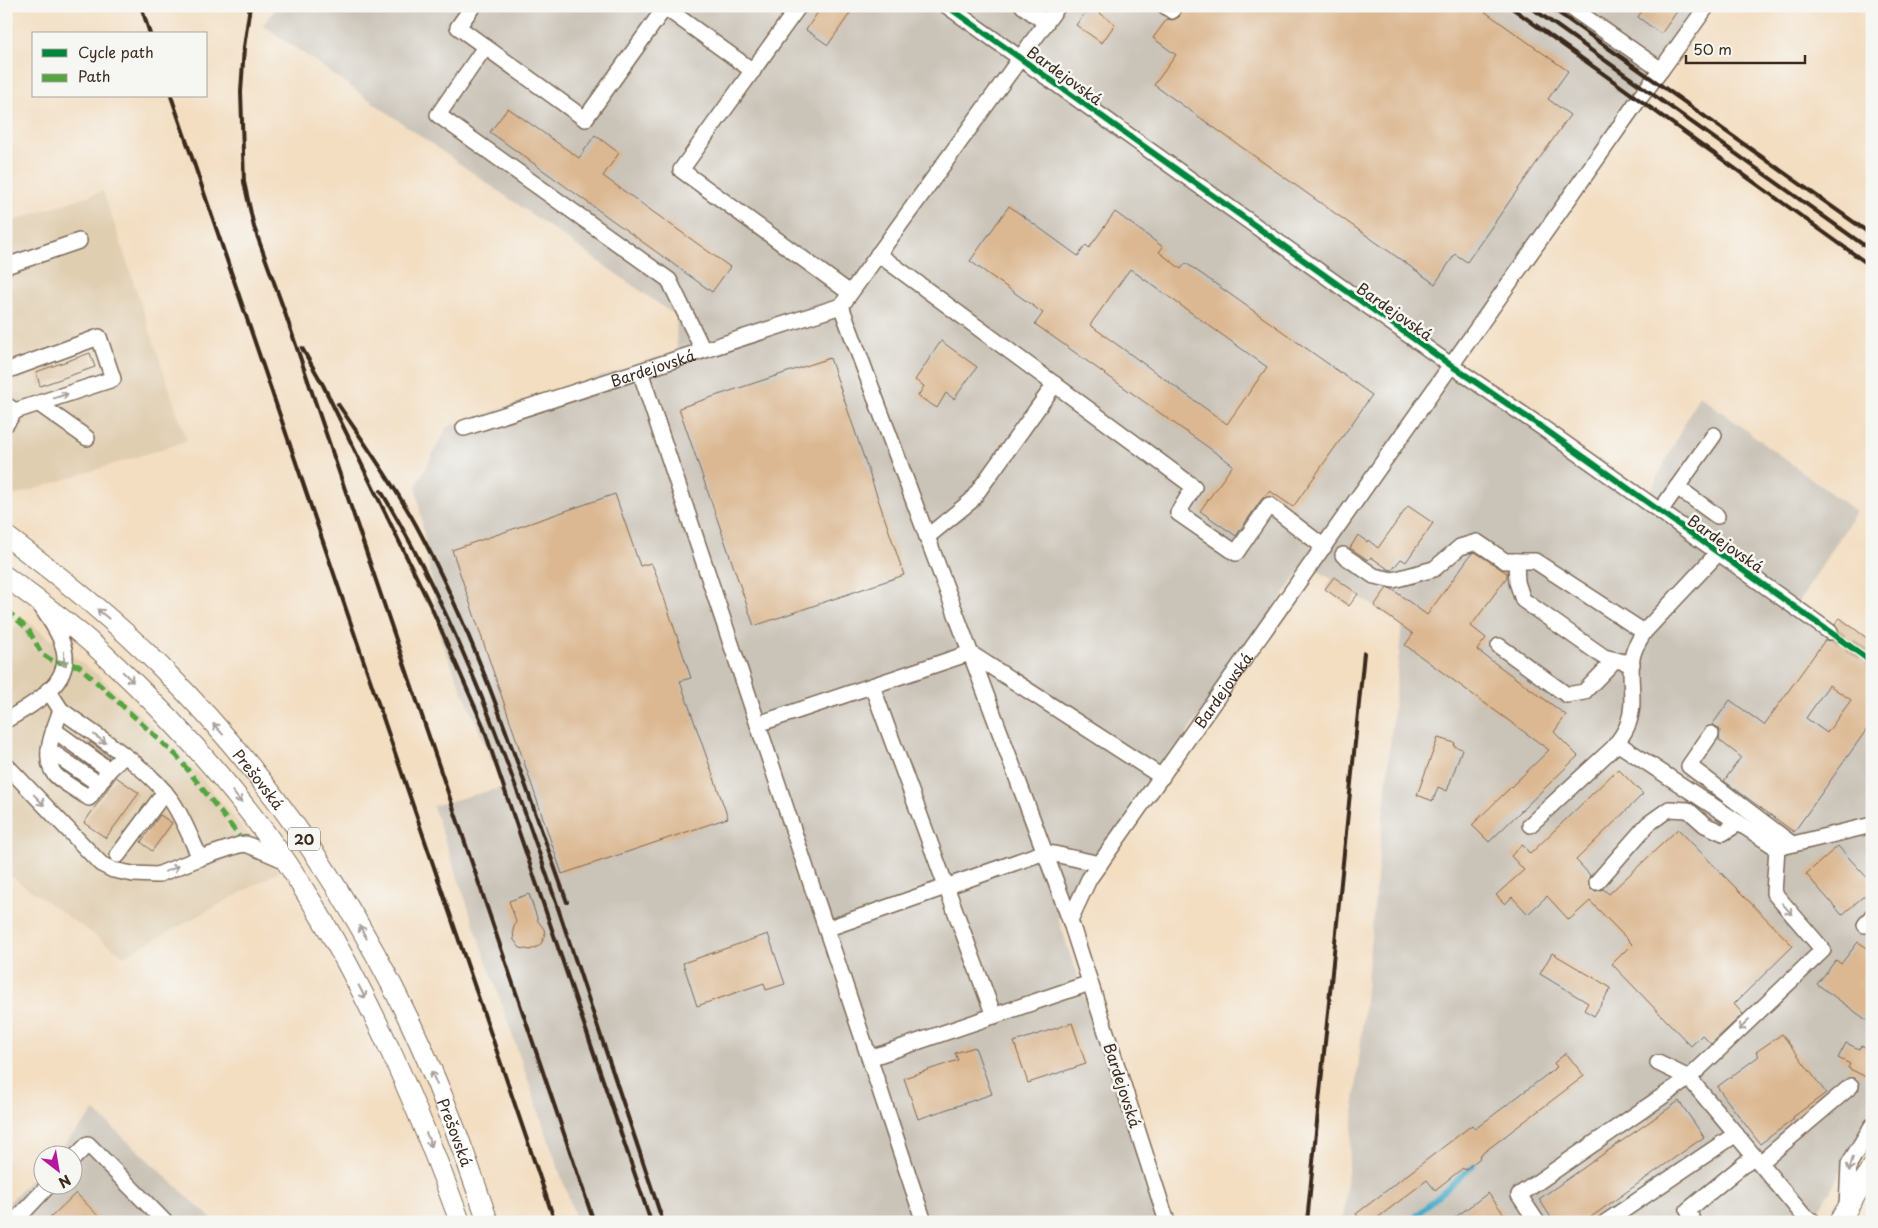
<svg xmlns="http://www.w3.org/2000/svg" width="1878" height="1228" viewBox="0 0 1878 1228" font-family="'Playpen Sans',sans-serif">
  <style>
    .built { fill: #e0ceb1 }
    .industrial { fill: #cac3b8 }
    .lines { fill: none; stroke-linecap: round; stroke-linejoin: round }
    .stream { stroke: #48acc8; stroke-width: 5 }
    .building { fill: #dbb892; fill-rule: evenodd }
    .minor-tunnel { stroke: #cebaa1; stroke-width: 15; stroke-dasharray: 15 8; stroke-linecap: butt }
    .minor-casing { stroke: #7b6957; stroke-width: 18 }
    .major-casing { stroke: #7b6957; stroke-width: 22 }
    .minor { stroke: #fff; stroke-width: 15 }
    .major { stroke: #fff; stroke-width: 20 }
    .rail { stroke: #3b2a1e; stroke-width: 4 }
    .quiet { stroke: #54a441; stroke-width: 5; stroke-dasharray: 10 5; stroke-linecap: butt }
    .cycleway-casing { stroke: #f6f6f2; stroke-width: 9 }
    .cycleway { stroke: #00873e; stroke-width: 6 }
    .oneway { stroke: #a79f9a }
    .labels { text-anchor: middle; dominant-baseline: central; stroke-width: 5; stroke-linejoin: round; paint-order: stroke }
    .shield { fill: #f6f6f2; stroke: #73675e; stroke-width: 1 }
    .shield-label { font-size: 14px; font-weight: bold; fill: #3b2a1e }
    .street-label { font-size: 15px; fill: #3b2a1e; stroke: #f6f6f2 }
  </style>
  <rect width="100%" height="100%" fill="#f6f6f2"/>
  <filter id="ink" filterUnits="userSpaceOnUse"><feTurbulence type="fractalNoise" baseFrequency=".02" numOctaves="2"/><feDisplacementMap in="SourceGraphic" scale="10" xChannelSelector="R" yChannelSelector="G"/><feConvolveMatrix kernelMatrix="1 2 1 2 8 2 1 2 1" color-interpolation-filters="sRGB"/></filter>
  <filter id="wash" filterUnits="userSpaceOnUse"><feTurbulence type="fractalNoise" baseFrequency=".0096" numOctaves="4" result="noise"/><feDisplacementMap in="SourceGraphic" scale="20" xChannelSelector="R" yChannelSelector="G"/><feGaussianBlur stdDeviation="1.12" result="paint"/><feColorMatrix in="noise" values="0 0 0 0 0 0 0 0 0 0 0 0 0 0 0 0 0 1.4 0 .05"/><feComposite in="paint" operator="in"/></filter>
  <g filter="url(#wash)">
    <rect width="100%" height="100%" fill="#f3dec2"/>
    <g class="built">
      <path d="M103 191 187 441 6 498V223Z"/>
      <path d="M24 619 98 675 186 759 279 872 124 956 6 873V635Z"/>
    </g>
    <g class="industrial">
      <path d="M278 6H1711L1455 362 1646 500 1699 395 1856 512 1795 608 1872 664V1118L1812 1222H1343L1402 624 1306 563 1058 918 1160 1222H577L433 806 503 787 441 640 416 486 447 427 677 351 676 316 263 25Z"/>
      <path d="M95 1111 215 1222H6V1206L42 1167V1186H72V1156L54 1155Z"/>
    </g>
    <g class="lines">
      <path class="stream" d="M1409 1222 1474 1165"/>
    </g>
    <g id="blocks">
      <g class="building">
        <path d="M822 6H855L828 45 806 30Z"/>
        <path d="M1090 6 1115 24 1102 43 1076 25Z"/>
        <path d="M1180 6H1477L1568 71 1548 99 1570 115 1467 262 1455 254 1435 284 1154 85 1176 55 1153 38 1167 19 1172 20 1179 17 1181 11Z"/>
        <path d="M1645 6H1681L1661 34 1638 17Z"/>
        <path d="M508 108 579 158 595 135 619 153 603 176 730 267 712 292 490 132Z"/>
        <path d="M1009 206 1078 256 1086 245 1089 248 1115 212 1163 247 1159 252 1181 269 1186 263 1372 395 1293 507 1270 491 1261 500 1236 536 1200 511 1233 465 1035 324 1043 313 970 261ZM1130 269 1267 367 1227 424 1090 325Z"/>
        <path d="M941 341 977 367 954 399 946 393 937 408 918 396 924 386 915 380Z"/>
        <path d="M90 353 95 367 40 386 36 372Z"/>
        <path d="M830 358 904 575 754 626 679 408Z"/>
        <path d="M615 494 640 566 651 563 655 571 691 678 680 681 728 818 562 874 452 550Z"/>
        <path d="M1408 506 1433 523 1406 562 1401 559 1392 570 1388 569 1371 557 1368 560 1350 548 1358 535 1367 542 1368 540 1378 548Z"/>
        <path d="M1475 552 1507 573V577L1471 626 1486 638 1477 650 1566 715 1554 732 1578 756 1489 842 1472 825 1549 750 1405 645 1413 634 1374 606 1387 588 1392 589 1427 615 1472 553Z"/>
        <path d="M1334 577 1358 594 1349 606 1325 589Z"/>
        <path d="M1840 618 1872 642V722L1794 832 1724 781 1741 757 1719 740 1720 730 1717 727 1712 725 1730 700 1764 725 1825 640 1833 641 1838 637 1839 629 1835 624ZM1829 685 1851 700 1827 733 1806 718Z"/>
        <path d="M1438 738 1455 743 1454 746 1462 749 1447 791 1438 787 1433 801 1417 795Z"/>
        <path d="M90 742 109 756 108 758 89 744Z"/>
        <path d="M1618 769 1643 794 1576 860 1590 875 1588 881 1590 889 1596 891 1603 889 1609 894 1678 829 1793 946 1734 1004 1743 1014 1711 1044 1702 1035 1691 1046 1612 964 1632 944 1590 901 1569 920 1547 896 1528 914 1512 897 1505 904 1496 895 1524 870 1511 856 1522 844 1530 854Z"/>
        <path d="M116 777 139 793 106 838 84 823Z"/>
        <path d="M160 815 172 823 152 851 141 842Z"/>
        <path d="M1838 846 1872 883V889L1842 915 1806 874Z"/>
        <path d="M529 894 538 921 544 929 545 934 542 942 539 946 530 950 520 948 514 940 513 930 516 921 509 901Z"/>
        <path d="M768 934 785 984 766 990 764 983 697 1006 683 963Z"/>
        <path d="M1858 942 1872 951V1024L1817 984 1836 960 1841 964Z"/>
        <path d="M1552 953 1611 988 1594 1016 1584 1010 1588 1003 1540 974Z"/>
        <path d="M1072 1023 1086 1064 1028 1083 1014 1042Z"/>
        <path d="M1782 1034 1826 1093 1793 1117 1794 1119 1760 1144 1717 1087 1759 1056 1756 1052Z"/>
        <path d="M1846 1043 1859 1049 1861 1046 1872 1051V1080L1848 1068 1850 1064 1838 1058Z"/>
        <path d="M975 1047 992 1094 918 1119 904 1078 958 1060 955 1053Z"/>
        <path d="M1566 1053 1584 1076 1479 1156 1480 1158 1465 1170 1463 1168 1435 1190 1427 1180 1372 1222H1362L1356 1214 1472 1125 1475 1129 1557 1067 1554 1063Z"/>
        <path d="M1679 1101 1704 1137 1584 1222H1554L1539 1199Z"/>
        <path d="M76 1193 104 1222H46Z"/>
        <path d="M1488 1193 1510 1222H1449Z"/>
      </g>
    </g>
  </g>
  <g filter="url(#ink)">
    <use href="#blocks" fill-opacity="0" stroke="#7b6957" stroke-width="1"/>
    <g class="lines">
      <path class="minor-tunnel" d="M1830 632 1872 662"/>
      <g class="minor-casing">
        <g id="minor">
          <path d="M473 6 458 27 585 119 666 6"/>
          <path d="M663 6 753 71"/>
          <path d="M799 6 681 170 850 293"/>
          <path d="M947 6 1452 366 1543 428 1830 632"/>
          <path d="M1023 6 1046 23"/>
          <path d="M1165 6 1172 11"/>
          <path d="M1569 6 1661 70"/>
          <path d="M485 47 438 115 669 280 703 350"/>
          <path d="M878 254 1194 487 1178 513 1236 553 1269 505 1324 547"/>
          <path d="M6 266 79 241"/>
          <path d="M841 306 1070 920"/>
          <path d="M6 371 99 337 113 379 15 411"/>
          <path d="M640 371 924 1222"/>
          <path d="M39 404 87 438"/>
          <path d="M6 405 15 411 6 424"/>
          <path id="s1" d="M464 428 841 306 1058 6"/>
          <path d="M1677 487 1717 516"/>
          <path d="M1660 511 1714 435"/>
          <path d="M927 537 971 501 1055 384"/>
          <path d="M1343 555 1374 576 1393 580 1434 569 1460 547 1477 542 1505 561H1535L1644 632"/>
          <path d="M1516 561 1517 582 1523 600 1604 657 1632 664"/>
          <path d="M1499 646 1567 695 1584 692 1615 660"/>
          <path d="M872 686 994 1016"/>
          <path d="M48 690 61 710C55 727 42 755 53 772 59 781 79 791 89 798L109 770 124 756"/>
          <path d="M61 710C97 737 145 764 171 800 183 817 191 839 200 858"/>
          <path d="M6 720C34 704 77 681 62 643 58 630 48 618 41 606"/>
          <path d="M758 724 970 653 1162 777"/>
          <path d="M54 730 109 770"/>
          <path d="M1711 734 1689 766 1792 844"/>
          <path d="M1617 743 1777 848 1872 825"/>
          <path d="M49 750 99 784"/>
          <path d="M6 765 101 864 113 870 133 874 157 875 200 858 239 845 246 844 284 860"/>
          <path d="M1530 825 1613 748C1619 740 1625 733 1628 724 1637 701 1627 675 1633 654 1635 646 1640 639 1644 632L1718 553"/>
          <path d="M118 855 165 792"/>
          <path d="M1597 882 1648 824 1669 809 1688 810 1705 825 1723 833 1739 823"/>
          <path d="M1865 925 1872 916"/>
          <path d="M826 929 1045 852 1100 864"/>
          <path d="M870 1058 1090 983"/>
          <path d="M1658 1063 1689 1078 1803 1215 1814 1222"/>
          <path d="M72 1160 88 1144 165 1222"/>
          <path d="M1760 1163 1851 1086"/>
          <path d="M1847 1208 1849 1164 1872 1126"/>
          <path d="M14 1222 48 1186"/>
          <path id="s2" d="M1167 1222 1070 920 1089 879 1639 99 1661 70 1707 6"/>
          <path d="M1537 1222 1519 1195 1689 1078 1823 950 1774 893 1777 848"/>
          <path d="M1606 1222 1736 1134"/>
          <path d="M1693 1222 1688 1210 1754 1156"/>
        </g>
      </g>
      <g class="major-casing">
        <g id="major">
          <path id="s3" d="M6 536C60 576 113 619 160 666 263 769 348 891 410 1022 441 1087 465 1154 488 1222"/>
          <path d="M6 577C41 603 78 629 110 660 173 719 235 789 285 860 295 874 303 889 313 904 374 1004 420 1112 460 1222"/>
          <path d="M1839 1222 1872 1168"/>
        </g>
      </g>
      <use href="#minor" class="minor"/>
      <use href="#major" class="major"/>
      <g class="rail">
        <path d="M141 6 150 34"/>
        <path d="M250 6 244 47 241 92 244 182 254 227 284 310 594 1222"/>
        <path d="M1509 6 1872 267"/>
        <path d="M1529 6 1872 251"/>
        <path d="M1549 6 1872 235"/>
        <path d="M171 96 555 1222"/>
        <path d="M302 348 323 385 432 609 482 723 651 1222"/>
        <path d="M338 404C365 444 393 483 416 525 480 644 521 775 567 902"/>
        <path d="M381 491C460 623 510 766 559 911 594 1015 628 1118 663 1222"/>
        <path d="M1307 1222 1364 653"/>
      </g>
      <path class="quiet" d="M6 610 28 629 42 654 53 661 79 666 177 756 239 836"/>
      <g class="cycleway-casing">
        <path id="cycleway" d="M947 6 1452 366 1543 428 1872 662"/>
      </g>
      <use href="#cycleway" class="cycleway"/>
    </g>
    <defs><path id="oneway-shaft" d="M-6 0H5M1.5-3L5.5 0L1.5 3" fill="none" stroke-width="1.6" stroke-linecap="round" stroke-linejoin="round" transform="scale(1.25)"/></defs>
    <g class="oneway">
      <use href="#oneway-shaft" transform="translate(61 396) rotate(-18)"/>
      <use href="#oneway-shaft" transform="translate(103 614) rotate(-140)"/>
      <use href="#oneway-shaft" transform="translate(64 659) rotate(90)"/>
      <use href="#oneway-shaft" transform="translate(128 677) rotate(44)"/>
      <use href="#oneway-shaft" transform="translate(218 729) rotate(-132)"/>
      <use href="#oneway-shaft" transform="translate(100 739) rotate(36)"/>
      <use href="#oneway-shaft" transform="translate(237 797) rotate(51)"/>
      <use href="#oneway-shaft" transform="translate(39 800) rotate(46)"/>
      <use href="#oneway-shaft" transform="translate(172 869) rotate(-21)"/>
      <use href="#oneway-shaft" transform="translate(1787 909) rotate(49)"/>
      <use href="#oneway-shaft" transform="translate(363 932) rotate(-119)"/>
      <use href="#oneway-shaft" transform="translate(362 992) rotate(63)"/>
      <use href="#oneway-shaft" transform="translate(1744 1025) rotate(136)"/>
      <use href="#oneway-shaft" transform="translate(434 1078) rotate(-113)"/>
      <use href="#oneway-shaft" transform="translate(429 1140) rotate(68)"/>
      <use href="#oneway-shaft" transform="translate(1851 1164) rotate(106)"/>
    </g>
  </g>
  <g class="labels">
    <rect class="shield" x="288" y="827.5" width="32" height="23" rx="4"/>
    <g class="shield-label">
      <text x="304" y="839">20</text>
    </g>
    <g class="street-label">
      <text transform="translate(1065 75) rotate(36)">Bardejovská</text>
      <text transform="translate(1395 311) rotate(35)">Bardejovská</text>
      <text stroke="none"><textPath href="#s1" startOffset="198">Bardejovská</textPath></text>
      <text transform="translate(1726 543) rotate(35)">Bardejovská</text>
      <text stroke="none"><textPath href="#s2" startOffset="594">Bardejovská</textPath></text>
      <text stroke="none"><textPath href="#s3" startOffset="352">Prešovská</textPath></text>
      <text transform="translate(1123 1085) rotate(72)">Bardejovská</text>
      <text stroke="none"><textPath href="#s3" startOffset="758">Prešovská</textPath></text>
    </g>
  </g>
  <rect width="1878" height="1228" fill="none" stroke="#f6f6f2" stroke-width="25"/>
  <rect x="32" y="32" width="175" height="65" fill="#f6f6f2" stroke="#aba49d"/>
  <rect x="42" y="49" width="25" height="8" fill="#00873e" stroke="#aba49d"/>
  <text x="78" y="58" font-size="15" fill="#3b2a1e">Cycle path</text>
  <rect x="42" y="74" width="25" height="8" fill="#54a441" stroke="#aba49d"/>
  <text x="78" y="82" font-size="15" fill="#3b2a1e">Path</text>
  <g transform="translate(58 1170) rotate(149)"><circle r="24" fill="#f6f6f2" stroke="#aba49d"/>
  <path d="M0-4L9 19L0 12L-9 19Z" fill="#b5179e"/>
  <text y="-8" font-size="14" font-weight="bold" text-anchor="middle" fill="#3b2a1e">N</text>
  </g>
  <path d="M1686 55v8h119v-8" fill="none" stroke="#3b2a1e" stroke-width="2.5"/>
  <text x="1693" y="55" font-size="15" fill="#3b2a1e" stroke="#f6f6f2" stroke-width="4" paint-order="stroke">50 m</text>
</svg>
